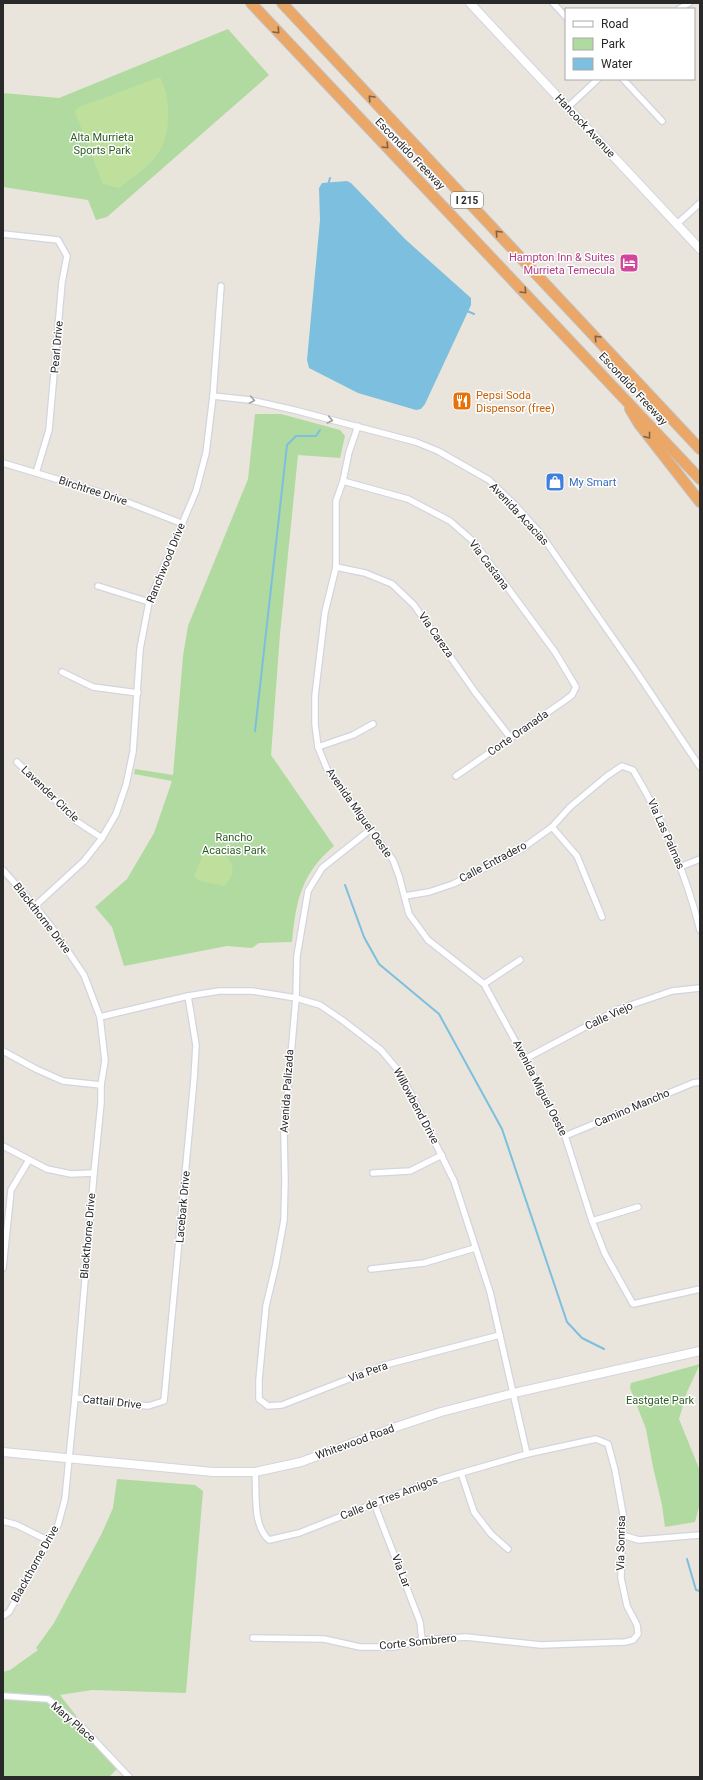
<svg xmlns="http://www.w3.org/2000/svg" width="703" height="1780" viewBox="0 0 703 1780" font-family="Roboto,sans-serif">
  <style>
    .green { fill: #b0da9f }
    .pitch { fill: #bfe09c }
    .water { fill: #7cbfdf }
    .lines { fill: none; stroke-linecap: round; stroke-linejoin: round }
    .stream { stroke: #7cbfdf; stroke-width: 2 }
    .minor-casing { stroke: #d2d4e0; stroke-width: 8 }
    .secondary-casing { stroke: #d2d4e0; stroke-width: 10 }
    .motorway-casing { stroke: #c3c3c3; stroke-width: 12 }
    .minor { stroke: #fff; stroke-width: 5.5 }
    .secondary { stroke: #fff; stroke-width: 8 }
    .motorway { stroke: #eaa767; stroke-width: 10 }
    .oneway { stroke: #806245 }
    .oneway2 { stroke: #9f9f9f }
    .labels { text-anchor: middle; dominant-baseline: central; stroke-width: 3; stroke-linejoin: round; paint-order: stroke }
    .shield { fill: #fff; stroke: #696969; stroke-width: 1 }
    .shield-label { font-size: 10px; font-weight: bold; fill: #292929 }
    .street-label { font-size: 11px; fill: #292929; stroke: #fff }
    .park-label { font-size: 11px; fill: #2b5d22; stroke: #fff }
    .hotel-label { font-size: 11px; fill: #b23c85; stroke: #fff; text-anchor: end }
    .food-label { font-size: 11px; fill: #c56008; stroke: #fff; text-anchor: start }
    .shop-label { font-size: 11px; fill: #366cbe; stroke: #fff; text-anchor: start }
  </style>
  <rect width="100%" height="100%" fill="#e9e5dc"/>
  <g class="green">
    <path d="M228 29 269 75 107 217 96 220 88 200 3 187V93L59 98Z"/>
    <path d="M255 414H281L340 430 345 436 340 458 298 455 280 634 271 755 334 846C301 874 296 901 292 942L259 943 252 948 227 946 124 966 112 927 95 907 127 879 154 833 172 781 134 774 135 769 173 775 183 656 188 626 248 479Z"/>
    <path d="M700 1364 687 1392 679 1419 700 1471V1503L695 1522 665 1527 662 1505 653 1467 646 1429 630 1388 631 1383Z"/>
    <path d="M117 1479 195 1485 203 1491 186 1693 92 1690 60 1695 117 1769 109 1777H3V1672L10 1670 38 1650 36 1648 54 1623 102 1533 113 1508Z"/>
  </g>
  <g class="pitch">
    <path d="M160 77C171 98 172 135 157 155 147 168 132 178 119 188L103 184 75 112 77 108Z"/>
    <path d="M216 850C233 858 239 871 224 886L197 880 194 876 205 851Z"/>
  </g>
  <path class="water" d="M347 181 351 183 406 240 471 298V305L425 404 421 409 416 410 358 393 309 368 307 360 320 220 319 188 322 183Z"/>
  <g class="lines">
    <g class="stream">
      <path d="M328 185 330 178"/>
      <path d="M467 311 474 314"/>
      <path d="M255 731 287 445 296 436H316L320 430"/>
      <path d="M345 885 364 937 379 964 439 1014 502 1129 567 1322 582 1338 604 1349"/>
      <path d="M687 1559 696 1590 700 1591"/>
    </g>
    <g class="minor-casing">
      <g id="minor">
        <path d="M553 3 566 17"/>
        <path d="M679 9 689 3"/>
        <path d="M623 79 662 121"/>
        <path d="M568 107 598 79"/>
        <path d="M677 224 700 203"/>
        <path d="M3 234 58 240 67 256 62 282 49 430 36 473"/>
        <path d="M213 396 250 400 294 410 416 442 438 451 489 480 515 505 540 533 638 674 700 767"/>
        <path d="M358 426 349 452 343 481 336 501V567L325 612 315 696V724L318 747 327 769 393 860 399 876 409 914 428 940 484 984 525 1059 565 1136 592 1221 605 1254 633 1304 700 1289"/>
        <path d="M3 463 106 494 181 523"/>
        <path d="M343 481 408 499 450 521 474 542 555 652 576 687 572 695 564 701 456 776"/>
        <path d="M336 567 365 573 392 584 414 605 475 692 510 737"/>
        <path d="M98 586 149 602"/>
        <path d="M62 672 93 687 138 693"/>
        <path d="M318 747 353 735 373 724"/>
        <path d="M17 762 76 821 102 838"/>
        <path d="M552 827 577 856 602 917"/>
        <path d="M371 829 322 868 308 891 297 956 296 998 284 1134 285 1180 284 1220 276 1264 266 1306 259 1380V1399L268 1406 282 1405 385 1365 500 1335"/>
        <path d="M680 867 700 859"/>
        <path d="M3 870 35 906 53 929 84 975 100 1017 105 1061 101 1085V1103L94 1173 75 1398 65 1499 58 1525 9 1612 3 1616"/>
        <path d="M405 896 429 892 453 884 520 850 552 827 570 807 607 776 622 766 633 770C663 820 686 874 700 930"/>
        <path d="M35 906 84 861 102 838 116 814 126 785 133 752 140 649 149 602 196 491 206 453 213 396 221 286"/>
        <path d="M484 984 520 960"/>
        <path d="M100 1017 188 996 219 991H252L296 998 320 1005 342 1020 381 1050 397 1069 411 1094 454 1181 490 1292 527 1454"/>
        <path d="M3 1051 36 1069 63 1081 101 1085"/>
        <path d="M525 1059 619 1009 672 991 700 988"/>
        <path d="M565 1136 693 1083 700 1082"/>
        <path d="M3 1146 47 1169 71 1174 94 1173"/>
        <path d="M373 1173 410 1171 442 1155"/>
        <path d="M592 1221 638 1207"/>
        <path d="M3 1268 11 1190 29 1160"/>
        <path d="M371 1269 424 1263 475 1248"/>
        <path d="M75 1398 148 1406 164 1401 194 1079 196 1045 188 996"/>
        <path d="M461 1473 474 1512 491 1534 508 1549"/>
        <path d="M374 1503 420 1622 422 1640"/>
        <path d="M3 1521 17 1525 49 1541"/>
        <path d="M622 1535 639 1540 700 1535"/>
        <path d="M253 1638 324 1639 360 1647H394L422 1640 466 1637 541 1645 625 1642 633 1640 638 1634 637 1625 627 1606 621 1578 623 1514 615 1470 608 1444 596 1439 527 1454 461 1473 416 1487 299 1533 269 1540C252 1525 257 1493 255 1472"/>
        <path d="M3 1696 48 1699 83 1728 129 1777"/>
      </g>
    </g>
    <g class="secondary-casing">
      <g id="secondary">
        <path d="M470 3 700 249"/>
        <path d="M3 1452 213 1472H255L301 1462 396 1427 441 1412 514 1393 700 1351"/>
      </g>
    </g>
    <g class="motorway-casing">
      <g id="motorway">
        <path d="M251 3 700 479"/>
        <path d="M282 3 700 449"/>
        <path d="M630 409 639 424 700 502"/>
      </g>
    </g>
    <use href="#minor" class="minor"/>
    <use href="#secondary" class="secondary"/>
    <use href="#motorway" class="motorway"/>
  </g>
  <defs><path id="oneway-chevron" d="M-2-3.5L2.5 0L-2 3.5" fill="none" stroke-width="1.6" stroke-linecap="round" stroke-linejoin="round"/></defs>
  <g class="oneway">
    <use href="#oneway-chevron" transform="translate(277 31) rotate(47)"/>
    <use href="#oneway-chevron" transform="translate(371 98) rotate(-133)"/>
    <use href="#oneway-chevron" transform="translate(386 146) rotate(46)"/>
    <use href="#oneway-chevron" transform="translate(498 233) rotate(-133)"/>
    <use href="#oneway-chevron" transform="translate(524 291) rotate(46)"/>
    <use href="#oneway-chevron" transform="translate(597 338) rotate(-133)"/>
    <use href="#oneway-chevron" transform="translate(648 436) rotate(52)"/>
  </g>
  <g class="oneway2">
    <use href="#oneway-chevron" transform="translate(252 400) rotate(10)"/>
    <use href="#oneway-chevron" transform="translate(330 420) rotate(12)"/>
  </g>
  <defs>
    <g id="hotel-square" transform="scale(1)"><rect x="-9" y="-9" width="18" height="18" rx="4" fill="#d1479c" stroke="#fff"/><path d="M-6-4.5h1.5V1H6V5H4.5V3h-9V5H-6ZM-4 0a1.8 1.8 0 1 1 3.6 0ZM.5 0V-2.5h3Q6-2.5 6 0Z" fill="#fff"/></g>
    <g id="restaurant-square" transform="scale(1)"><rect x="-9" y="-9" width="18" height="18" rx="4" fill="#e8710a" stroke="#fff"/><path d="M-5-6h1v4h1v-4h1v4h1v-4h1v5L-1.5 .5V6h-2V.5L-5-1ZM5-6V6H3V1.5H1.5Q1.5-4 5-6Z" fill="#fff"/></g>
    <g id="shop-square" transform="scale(1)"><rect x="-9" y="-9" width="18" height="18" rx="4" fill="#3f7fe0" stroke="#fff"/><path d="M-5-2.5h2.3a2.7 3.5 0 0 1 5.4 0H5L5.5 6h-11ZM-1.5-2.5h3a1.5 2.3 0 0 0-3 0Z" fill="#fff"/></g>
  </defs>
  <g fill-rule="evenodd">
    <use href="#hotel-square" x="629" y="263"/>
    <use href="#restaurant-square" x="462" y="401"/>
    <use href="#shop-square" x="555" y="482"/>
  </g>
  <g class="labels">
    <rect class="shield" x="451" y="192" width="32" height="16" rx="3"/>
    <g class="shield-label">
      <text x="467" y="200">I 215</text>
    </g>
    <g class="street-label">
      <text transform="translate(585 126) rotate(47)">Hancock Avenue</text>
      <text transform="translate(410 154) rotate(46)">Escondido Freeway</text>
      <text transform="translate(57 347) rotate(-85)">Pearl Drive</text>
      <text transform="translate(633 389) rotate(47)">Escondido Freeway</text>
      <text transform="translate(93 491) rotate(18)">Birchtree Drive</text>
      <text transform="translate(519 514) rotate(47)">Avenida Acacias</text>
      <text transform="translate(166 563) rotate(-68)">Ranchwood Drive</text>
      <text transform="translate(489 565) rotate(53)">Via Castana</text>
      <text transform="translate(436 635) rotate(55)">Via Careza</text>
      <text transform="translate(518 733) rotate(-35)">Corte Oranada</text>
      <text transform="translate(50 794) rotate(44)">Lavender Circle</text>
      <text transform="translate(359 813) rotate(55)">Avenida Miguel Oeste</text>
      <text transform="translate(666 834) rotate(66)">Via Las Palmas</text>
      <text transform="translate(493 862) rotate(-28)">Calle Entradero</text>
      <text transform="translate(42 918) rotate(52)">Blackthorne Drive</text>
      <text transform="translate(609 1016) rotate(-25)">Calle Viejo</text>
      <text transform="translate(540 1088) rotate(63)">Avenida Miguel Oeste</text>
      <text transform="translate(287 1091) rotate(-86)">Avenida Palizada</text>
      <text transform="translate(416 1106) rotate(62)">Willowbend Drive</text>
      <text transform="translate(632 1108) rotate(-23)">Camino Mancho</text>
      <text transform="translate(183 1207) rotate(-85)">Lacebark Drive</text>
      <text transform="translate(88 1236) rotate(-85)">Blackthorne Drive</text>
      <text transform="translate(368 1372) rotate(-20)">Via Pera</text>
      <text transform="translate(112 1402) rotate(6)">Cattail Drive</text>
      <text transform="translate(355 1442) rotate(-20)">Whitewood Road</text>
      <text transform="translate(389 1498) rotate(-21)">Calle de Tres Amigos</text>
      <text transform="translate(621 1543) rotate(-89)">Via Sonrisa</text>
      <text transform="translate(35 1564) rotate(-61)">Blackthorne Drive</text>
      <text transform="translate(401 1571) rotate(69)">Via Lar</text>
      <text transform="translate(418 1642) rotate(-6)">Corte Sombrero</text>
      <text transform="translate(73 1722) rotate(41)">Mary Place</text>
    </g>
    <g class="park-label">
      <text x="102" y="137">Alta Murrieta<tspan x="102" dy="13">Sports Park</tspan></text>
      <text x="234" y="837">Rancho<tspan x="234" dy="13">Acacias Park</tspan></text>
      <text x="660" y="1400">Eastgate Park</text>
    </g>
    <g class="hotel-label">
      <text x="615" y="257">Hampton Inn &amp; Suites<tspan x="615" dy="13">Murrieta Temecula</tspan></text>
    </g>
    <g class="food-label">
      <text x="476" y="395">Pepsi Soda<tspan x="476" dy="13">Dispensor (free)</tspan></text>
    </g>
    <g class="shop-label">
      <text x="569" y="482">My Smart</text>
    </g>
  </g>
  <rect width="703" height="1780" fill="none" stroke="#292929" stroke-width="8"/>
  <rect x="565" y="8" width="130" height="72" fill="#ffffff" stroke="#a9a9a9"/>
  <rect x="573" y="21" width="20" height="6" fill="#ffffff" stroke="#a9a9a9"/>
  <text x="601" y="28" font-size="12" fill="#292929">Road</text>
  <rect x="573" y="38" width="20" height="12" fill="#b0da9f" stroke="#a9a9a9"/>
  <text x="601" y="48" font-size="12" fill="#292929">Park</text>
  <rect x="573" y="58" width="20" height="12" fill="#7cbfdf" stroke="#a9a9a9"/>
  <text x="601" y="68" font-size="12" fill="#292929">Water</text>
</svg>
